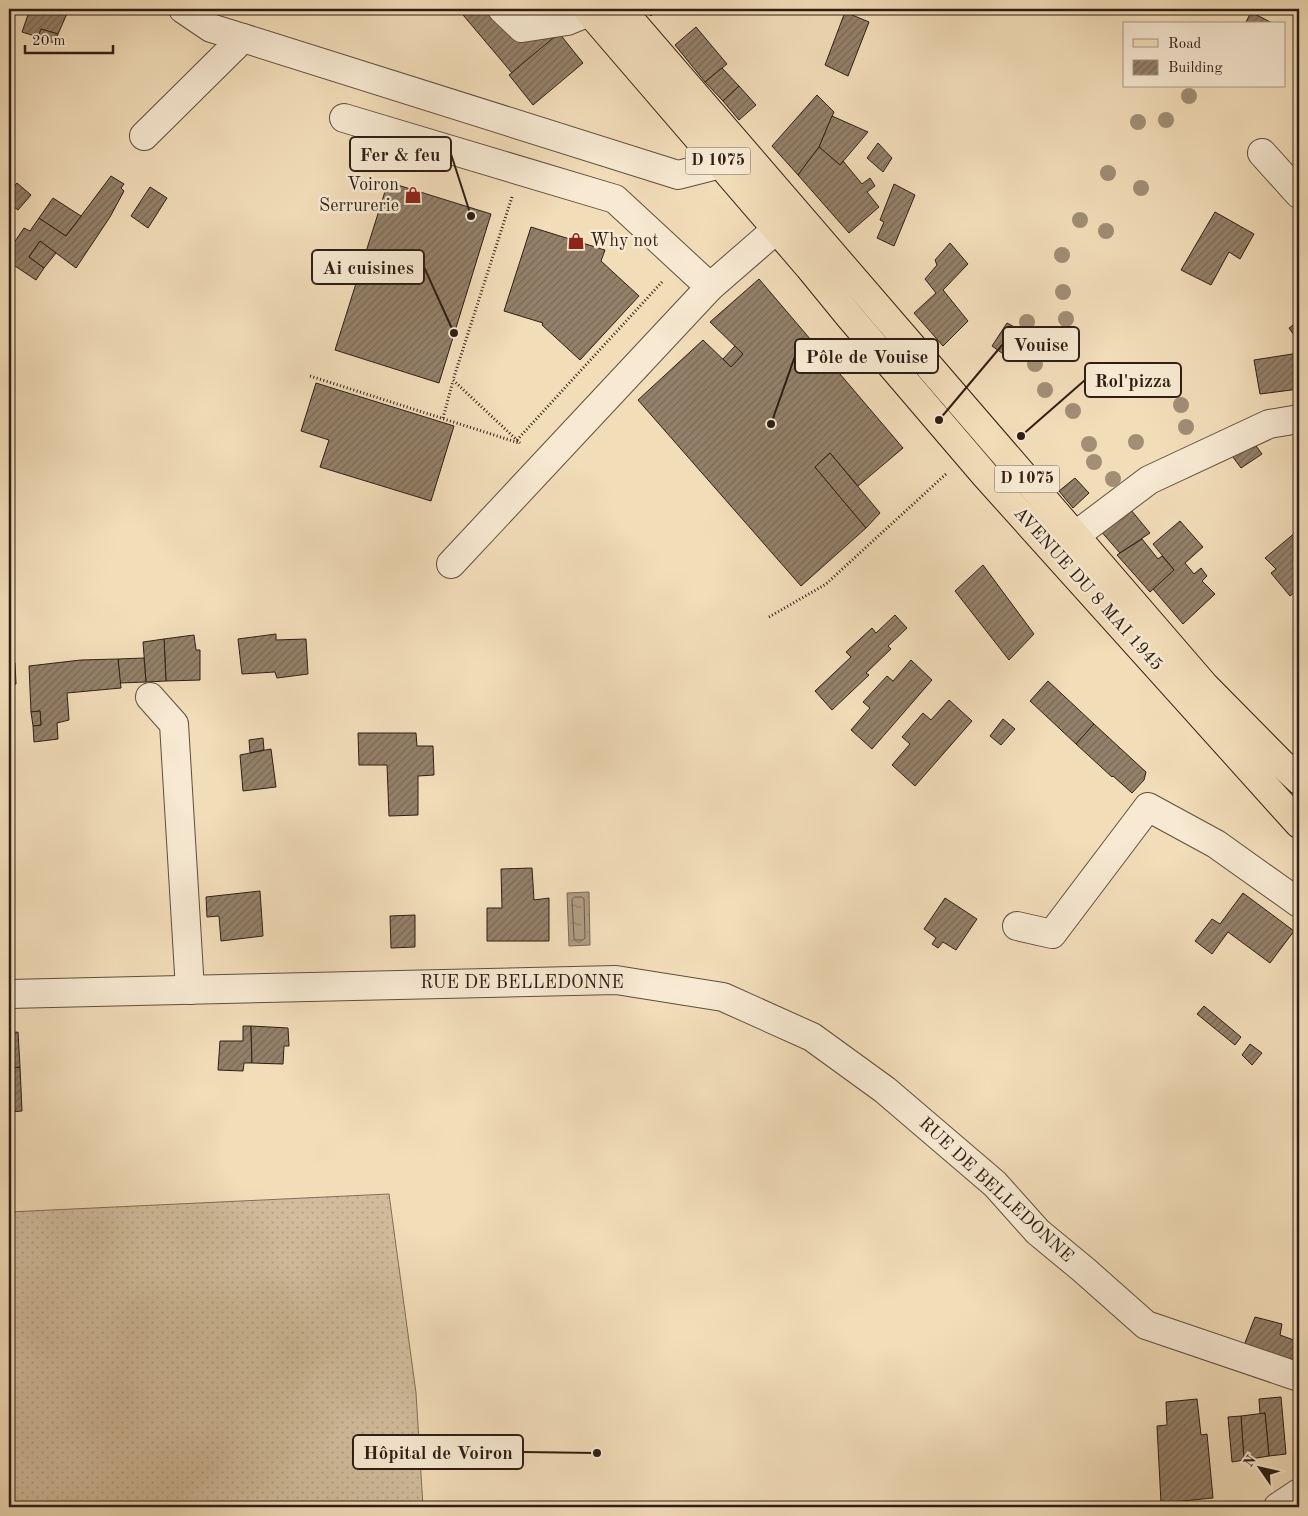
<svg xmlns="http://www.w3.org/2000/svg" width="1308" height="1516" viewBox="0 0 1308 1516" font-family="'Old Standard TT',serif">
  <style>
    .grass { fill: url(#grass-dots); stroke: #806e59 }
    .water { fill: url(#water-ripples); stroke: #7b6a56 }
    .lines { fill: none; stroke-linecap: round; stroke-linejoin: round }
    .shore { stroke: #6e5d4b; stroke-width: 1 }
    .building { fill: url(#building-hatch); stroke: #2e1e15 }
    .minor-casing { stroke: #5f4e3e; stroke-width: 30 }
    .major-casing { stroke: #2e1e15; stroke-width: 30 }
    .path { stroke: #2e1e15; stroke-width: 3; stroke-dasharray: 1 2.5; stroke-linecap: butt }
    .minor { stroke: #f7e9d2; stroke-width: 28 }
    .major { stroke: #f2ddb9; stroke-width: 28 }
    .tree { fill: #a18e75 }
    .labels { text-anchor: middle; dominant-baseline: central; stroke-width: 5; stroke-linejoin: round; paint-order: stroke }
    .shield { fill: #f7e9d2; stroke: #6a5b4e; stroke-width: 1 }
    .shield-label { font-size: 16px; font-weight: bold; fill: #2e1e15 }
    .poi-label { font-size: 18px; fill: #2e1e15; stroke: #f7e9d2; text-anchor: end }
    .street-label { font-size: 18px; fill: #2e1e15; stroke: #f7e9d2 }
    .leader { fill: none; stroke: #2e1e15; stroke-width: 2 }
    .callout-dot { fill: #2e1e15; stroke: #f7e9d2; stroke-width: 2 }
    .callout { fill: #f7e9d2; stroke: #2e1e15; stroke-width: 2 }
    .callout-label { font-size: 19px; text-anchor: middle; font-weight: bold; fill: #2e1e15 }
  </style>
  <defs>
    <pattern id="grass-dots" width="8" height="8" patternUnits="userSpaceOnUse" patternTransform="scale(1.25)"><rect width="8" height="8" fill="#d1bd9d"/><path d="M2 2h.1M6 6h.1" fill="none" stroke="#b4a286" stroke-width="1.8" stroke-linecap="round"/></pattern>
    <pattern id="water-ripples" width="26" height="14" patternUnits="userSpaceOnUse" patternTransform="scale(1.25)"><rect width="26" height="14" fill="#af9c81"/><path d="M2 4q2-2 4 0t4 0M15 11q2-2 4 0t4 0" fill="none" stroke="#8f7f68"/></pattern>
    <pattern id="building-hatch" width="6" height="6" patternUnits="userSpaceOnUse" patternTransform="scale(1.25)"><rect width="6" height="6" fill="#94816a"/><path d="M-1 1l2-2M0 6l6-6M5 7l2-2" fill="none" stroke="#796956"/></pattern>
  </defs>
  <rect width="100%" height="100%" fill="#f2ddb9"/>
  <filter id="stains"><feTurbulence type="fractalNoise" baseFrequency=".004" numOctaves="4"/><feColorMatrix values="0 0 0 0 .2 0 0 0 0 .09 0 0 0 0 .02 0 0 0 .5 -.17"/></filter>
  <radialGradient id="worn" r=".72"><stop offset=".6" stop-color="#630" stop-opacity="0"/><stop offset="1" stop-color="#630" stop-opacity=".3"/></radialGradient>
  <path class="grass" d="M389 1194 416 1393 423 1507H9V1212Z"/>
  <path class="water" d="M589 892 590 945 569 946 567 893Z"/>
  <g class="lines">
    <path class="shore" d="M575 897H582L584 899 585 938 583 940H576L574 939 572 900Z"/>
  </g>
  <g class="building">
    <path d="M30 9H69L58 34 41 29 38 37 22 32Z"/>
    <path d="M458 9H545L563 30 512 73Z"/>
    <path d="M645 9H658L651 16Z"/>
    <path d="M845 12 869 22 848 76 825 65Z"/>
    <path d="M1251 12 1274 24H1245Z"/>
    <path d="M696 27 727 64 705 82 675 45Z"/>
    <path d="M41 29 58 34 54 43 38 37Z"/>
    <path d="M559 33 583 63 533 105 509 75Z"/>
    <path d="M722 68 739 86 723 101 705 82Z"/>
    <path d="M739 86 756 105 739 120 723 101Z"/>
    <path d="M817 95 834 112 819 147 798 175 772 146Z"/>
    <path d="M832 116 868 132 840 165 819 147Z"/>
    <path d="M878 143 892 158 883 172 867 158Z"/>
    <path d="M819 147 840 165 843 161 862 184 870 178 875 186 867 192 879 207 849 233 798 175Z"/>
    <path d="M111 176 124 184 121 188 124 191 110 217 76 268 40 241 29 257 44 268 36 280 9 262V250L24 228 30 231 39 218 66 236Z"/>
    <path d="M388 182 491 214 439 383 335 350Z"/>
    <path d="M17 183 31 195 18 210 9 203V192Z"/>
    <path d="M894 184 915 195 894 246 877 238 884 222 880 220Z"/>
    <path d="M150 187 167 198 148 228 131 216Z"/>
    <path d="M53 198 81 216 66 236 39 218Z"/>
    <path d="M1215 212 1254 234 1240 259 1229 252 1211 285 1181 270Z"/>
    <path d="M531 227 605 250 601 261 639 296 580 360 542 325 543 323 504 311Z"/>
    <path d="M40 241 56 253 44 268 29 257Z"/>
    <path d="M950 243 968 264 943 290 968 321 943 346 914 313 936 293 925 279 937 265 935 260Z"/>
    <path d="M759 279 903 448 858 486 830 453 815 467 866 528 801 586 638 400 703 340 731 367 743 354 710 322Z"/>
    <path d="M1299 321V336L1296 338 1289 328Z"/>
    <path d="M1007 323 1022 331 1006 356 992 346Z"/>
    <path d="M735 346 743 354 731 367 723 359Z"/>
    <path d="M1299 353V389L1260 394 1254 360Z"/>
    <path d="M316 383 454 426 431 501 320 467 329 440 301 431Z"/>
    <path d="M1251 439 1262 454 1241 468 1230 453Z"/>
    <path d="M830 453 880 513 866 528 815 467Z"/>
    <path d="M1075 478 1089 493 1073 508 1059 491Z"/>
    <path d="M1131 510 1150 533 1120 553 1099 529Z"/>
    <path d="M1180 521 1203 547 1185 563 1194 574 1201 568 1207 576 1202 581 1215 594 1183 624 1153 589 1174 570 1153 544Z"/>
    <path d="M1296 532 1299 536V592L1297 594 1295 592 1290 596 1271 573 1276 569 1265 558Z"/>
    <path d="M1142 539 1158 559 1162 556 1174 570 1150 592 1117 555Z"/>
    <path d="M983 565 1034 634 1009 660 955 591Z"/>
    <path d="M895 615 907 628 888 646 891 649 866 673 869 675 832 710 815 691 851 657 846 652 872 628 876 633Z"/>
    <path d="M276 634V640L306 639 308 674 277 678 275 672 242 674 238 639Z"/>
    <path d="M194 635 196 650H200V680L166 681 164 639Z"/>
    <path d="M164 639 166 681 146 682 143 642Z"/>
    <path d="M144 658 146 682 120 683 118 659Z"/>
    <path d="M118 659 121 688 67 693 69 720 57 723 58 739 34 742 33 726 41 725 40 711 31 712 29 666 81 660Z"/>
    <path d="M911 660 932 680 872 749 851 730 870 708 863 702 887 676 893 681Z"/>
    <path d="M15 663 16 684 9 685V664Z"/>
    <path d="M1048 681 1094 724 1076 744 1030 701Z"/>
    <path d="M949 700 972 721 915 786 892 765 910 744 902 737 923 713 931 720Z"/>
    <path d="M40 711 41 725 33 726 31 712Z"/>
    <path d="M1003 719 1015 729 1001 745 990 736Z"/>
    <path d="M1094 724 1146 772 1144 780 1132 793 1113 776 1112 777 1076 744Z"/>
    <path d="M358 733H416L417 746H433L434 775 418 776V815L389 816 387 765H359Z"/>
    <path d="M263 738 264 750 250 753 249 740Z"/>
    <path d="M271 749 276 787 243 791 240 755Z"/>
    <path d="M532 868 534 900 549 898V941H487V908H502L501 869Z"/>
    <path d="M260 891 263 936 221 941 219 916 207 917 206 897Z"/>
    <path d="M1243 893 1294 931 1270 963 1228 932 1212 954 1195 941 1212 919 1220 924Z"/>
    <path d="M945 898 977 919 956 950 943 942 938 948 932 944 936 938 924 929Z"/>
    <path d="M415 915V947L391 948 390 916Z"/>
    <path d="M1204 1006 1241 1037 1235 1045 1197 1014Z"/>
    <path d="M243 1026H251L252 1063H244L243 1071 218 1070 220 1041H243Z"/>
    <path d="M251 1026 288 1028 289 1046H284L283 1064 252 1063Z"/>
    <path d="M18 1032 20 1067 12 1068 9 1033Z"/>
    <path d="M9 1033 12 1068 20 1067 22 1111 9 1112Z"/>
    <path d="M1250 1044 1262 1053 1252 1065 1242 1055Z"/>
    <path d="M1255 1317 1282 1324 1280 1335 1299 1342V1365L1243 1348Z"/>
    <path d="M1281 1397 1286 1454 1269 1456 1265 1413 1260 1414 1259 1399Z"/>
    <path d="M1197 1399 1201 1435 1207 1434 1213 1498 1161 1503 1157 1426 1167 1425 1166 1402Z"/>
    <path d="M1265 1413 1269 1456 1244 1460 1241 1416Z"/>
    <path d="M1241 1416 1244 1460 1232 1462 1228 1417Z"/>
  </g>
  <g class="lines">
    <g class="minor-casing">
      <g id="minor">
        <path d="M183 9 211 28 243 38"/>
        <path d="M502 9 522 28 567 21 589 12"/>
        <path d="M344 118 615 199 710 287"/>
        <path d="M144 136 243 38 678 175 721 164"/>
        <path d="M1262 153 1299 194"/>
        <path d="M1056 552 1076 535 1149 480 1269 424 1299 419"/>
        <path d="M451 564 710 287 794 214"/>
        <path d="M150 697 174 724 190 990"/>
        <path d="M1017 926 1052 934 1148 807 1216 844 1299 903"/>
        <path d="M9 994 616 980 723 997 812 1037 885 1090 995 1184 1038 1232 1084 1270 1146 1325 1299 1377"/>
        <path d="M1278 1507 1299 1493"/>
      </g>
    </g>
    <g class="major-casing">
      <g id="major">
        <path d="M587 9 809 267 849 316 985 475 1299 824"/>
        <path d="M621 9 1204 685 1282 764 1299 780"/>
      </g>
    </g>
    <g class="path">
      <path d="M512 197 453 380 520 443"/>
      <path d="M310 376 519 443"/>
      <path d="M443 418 453 381"/>
      <path d="M517 440 662 282"/>
      <path d="M769 617 826 584 946 474"/>
    </g>
    <use href="#minor" class="minor"/>
    <use href="#major" class="major"/>
  </g>
  <g class="tree">
    <circle cx="1189" cy="96" r="8"/>
    <circle cx="1166" cy="120" r="8"/>
    <circle cx="1138" cy="122" r="8"/>
    <circle cx="1108" cy="173" r="8"/>
    <circle cx="1141" cy="188" r="8"/>
    <circle cx="1080" cy="220" r="8"/>
    <circle cx="1106" cy="231" r="8"/>
    <circle cx="1062" cy="255" r="8"/>
    <circle cx="1063" cy="292" r="8"/>
    <circle cx="1066" cy="319" r="8"/>
    <circle cx="1027" cy="322" r="8"/>
    <circle cx="1035" cy="364" r="8"/>
    <circle cx="1045" cy="390" r="8"/>
    <circle cx="1181" cy="405" r="8"/>
    <circle cx="1073" cy="411" r="8"/>
    <circle cx="1186" cy="427" r="8"/>
    <circle cx="1136" cy="442" r="8"/>
    <circle cx="1089" cy="444" r="8"/>
    <circle cx="1094" cy="462" r="8"/>
    <circle cx="1113" cy="479" r="8"/>
  </g>
  <defs>
    <g id="shop-bare" transform="scale(1.35)"><path d="M-5-2.5h2.3a2.7 3.5 0 0 1 5.4 0H5L5.5 6h-11ZM-1.5-2.5h3a1.5 2.3 0 0 0-3 0Z" fill="#8f2418" stroke="#f7e9d2" stroke-width="2.5" paint-order="stroke"/></g>
  </defs>
  <g fill-rule="evenodd">
    <use href="#shop-bare" x="413" y="195"/>
    <use href="#shop-bare" x="576" y="241"/>
  </g>
  <g class="labels">
    <g class="shield">
      <rect x="685.5" y="147.5" width="65" height="27" rx="4"/>
      <rect x="994.5" y="465.5" width="65" height="27" rx="4"/>
    </g>
    <g class="shield-label">
      <text x="718" y="161">D 1075</text>
      <text x="1027" y="479">D 1075</text>
    </g>
    <g class="poi-label">
      <text x="399" y="185">Voiron<tspan x="399" dy="21">Serrurerie</tspan></text>
      <text x="590" y="241" text-anchor="start">Why not</text>
    </g>
    <g class="street-label">
      <text transform="translate(1088 589) rotate(48)">AVENUE DU 8 MAI 1945</text>
      <text x="522" y="983">RUE DE BELLEDONNE</text>
      <text transform="translate(996 1190) rotate(43)">RUE DE BELLEDONNE</text>
    </g>
  </g>
  <path class="leader" d="M471 216L451 154M454 333L424 267M939 420L1003 344M771 424L795 356M1021 436L1085 380M597 1453L523 1452"/>
  <g class="callout-dot">
    <circle cx="471" cy="216" r="5"/>
    <circle cx="454" cy="333" r="5"/>
    <circle cx="939" cy="420" r="5"/>
    <circle cx="771" cy="424" r="5"/>
    <circle cx="1021" cy="436" r="5"/>
    <circle cx="597" cy="1453" r="5"/>
  </g>
  <g class="callout">
    <rect x="350" y="137" width="101" height="34" rx="5"/>
    <rect x="312" y="250" width="112" height="34" rx="5"/>
    <rect x="1003" y="327" width="76" height="34" rx="5"/>
    <rect x="795" y="339" width="143" height="34" rx="5"/>
    <rect x="1085" y="363" width="96" height="34" rx="5"/>
    <rect x="353" y="1435" width="170" height="34" rx="5"/>
  </g>
  <g class="callout-label">
    <text x="400" y="161">Fer &amp; feu</text>
    <text x="368" y="274">Ai cuisines</text>
    <text x="1041" y="351">Vouise</text>
    <text x="867" y="363">Pôle de Vouise</text>
    <text x="1133" y="387">Rol'pizza</text>
    <text x="438" y="1459">Hôpital de Voiron</text>
  </g>
  <rect width="1308" height="1516" fill="none" stroke="#f2ddb9" stroke-width="30"/>
  <rect x="10" y="10" width="1288" height="1496" fill="none" stroke="#2e1e15" stroke-width="2.5"/>
  <rect x="15" y="15" width="1278" height="1486" fill="none" stroke="#2e1e15"/>
  <rect x="1123" y="22" width="162" height="65" fill="#f7e9d2" stroke="#a79886"/>
  <rect x="1133" y="39" width="25" height="8" fill="#f2ddb9" stroke="#a79886"/>
  <text x="1168" y="48" font-size="15" fill="#2e1e15">Road</text>
  <rect x="1133" y="60" width="25" height="15" fill="url(#building-hatch)" stroke="#a79886"/>
  <text x="1168" y="72" font-size="15" fill="#2e1e15">Building</text>
  <g transform="translate(1260 1468) rotate(304)" stroke="#f7e9d2" stroke-width="4" paint-order="stroke">
  <path d="M0-4L9 19L0 12L-9 19Z" fill="#2e1e15"/>
  <text y="-8" font-size="14" font-weight="bold" text-anchor="middle" fill="#2e1e15">N</text>
  </g>
  <path d="M25 45v8h88v-8" fill="none" stroke="#2e1e15" stroke-width="2.5"/>
  <text x="32" y="45" font-size="15" fill="#2e1e15" stroke="#f7e9d2" stroke-width="4" paint-order="stroke">20 m</text>
  <rect width="100%" height="100%" filter="url(#stains)"/>
  <rect width="100%" height="100%" fill="url(#worn)"/>
</svg>
